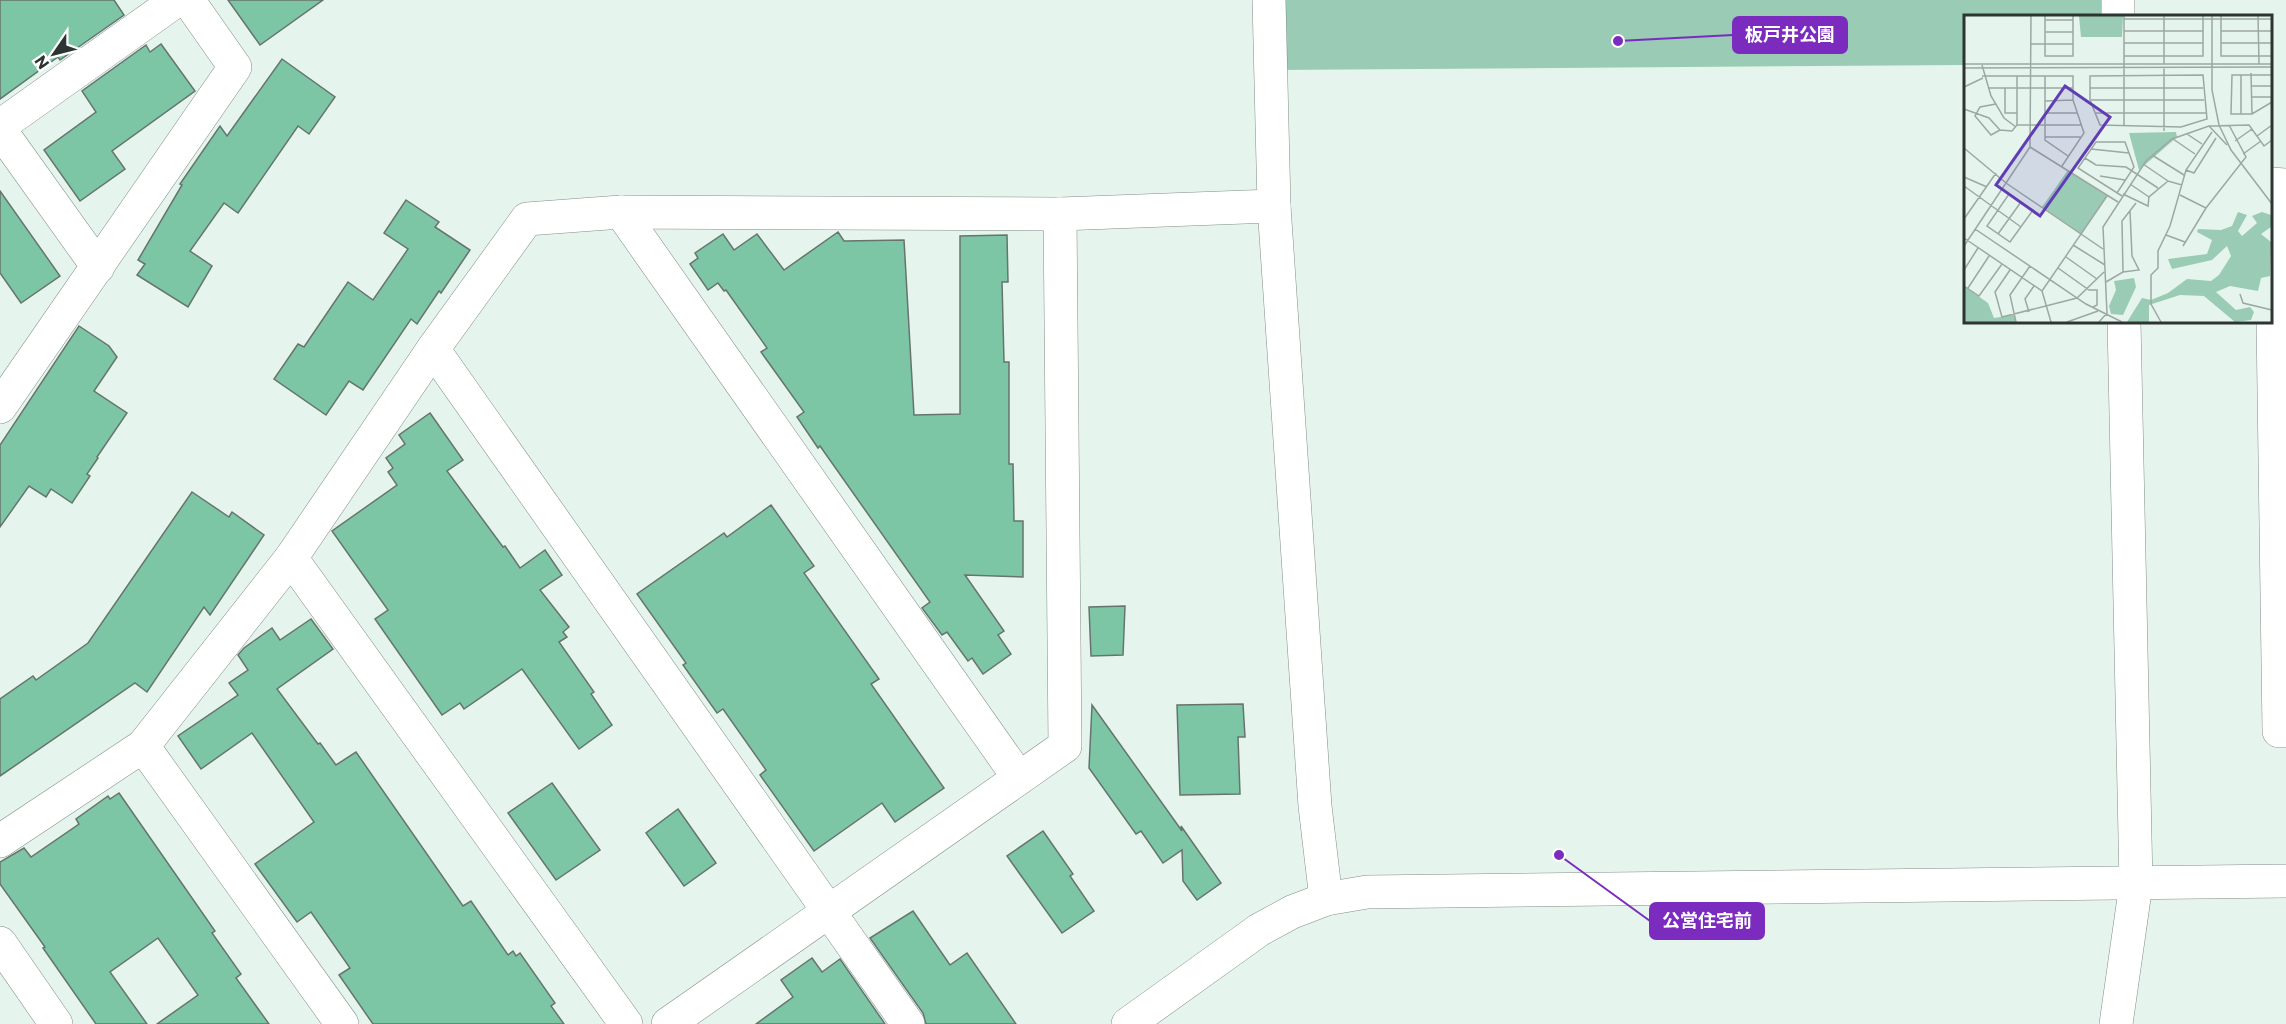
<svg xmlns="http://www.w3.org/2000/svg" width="2286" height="1024" viewBox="0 0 2286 1024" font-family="Commissioner,'Noto Sans JP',sans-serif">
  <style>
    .green { fill: #9acbb4 }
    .building { fill: #7cc6a6; stroke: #66746d; stroke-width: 1.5 }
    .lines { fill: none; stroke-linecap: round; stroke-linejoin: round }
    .minor-casing { stroke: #818f88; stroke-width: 34 }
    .tertiary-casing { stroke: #818f88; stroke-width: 34 }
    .minor { stroke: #fff; stroke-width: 33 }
    .tertiary { stroke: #fff; stroke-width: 33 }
    .inset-road { fill: none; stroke: #9ca8a2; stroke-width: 1.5 }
    .view { fill: #603db5; fill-opacity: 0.15; stroke: #603db5; stroke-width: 3 }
    .inset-edge { fill: none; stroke: #2e3431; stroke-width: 3 }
    .leader { fill: none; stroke: #7b2cbf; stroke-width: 2 }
    .callout-dot { fill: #7b2cbf; stroke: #fff; stroke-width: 2 }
    .callout { fill: #7b2cbf; stroke: #7b2cbf; stroke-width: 2 }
    .callout-label { font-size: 18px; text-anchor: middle; font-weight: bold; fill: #fff }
  </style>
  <rect width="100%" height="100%" fill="#e5f5ed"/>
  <path class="green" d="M1269 0H2118V16H1965V65L1272 70Z"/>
  <g class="building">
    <path d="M0 0H114L124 15 60 60 58 57 0 99Z"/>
    <path d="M228 0H323L260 45Z"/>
    <path d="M161 44 195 91 112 151 125 169 80 201 44 150 96 112 82 91 146 45 150 52Z"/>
    <path d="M282 59 335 97 309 134 298 126 238 213 224 203 190 251 212 266 188 307 137 275 145 264 138 260 182 185 180 184 220 126 227 136Z"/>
    <path d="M0 191 60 276 21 303 0 273Z"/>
    <path d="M406 200 439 222 435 227 470 250 441 293 439 291 417 324 411 319 363 390 349 381 326 415 274 379 298 344 304 347 348 282 373 300 408 249 384 233Z"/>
    <path d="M838 232 844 241 904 240 914 415 960 414V236L1007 235 1008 282H1002L1004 362H1009V464H1013L1014 521H1023V577L965 575 1004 631 998 635 1011 654 983 674 972 658 968 661 947 632 942 635 922 608 930 602 820 446 818 448 797 417 804 412 761 352 767 348 726 290 724 291 718 283 708 290 690 264 698 258 695 253 723 234 734 250 757 234 784 270Z"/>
    <path d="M79 326 109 346 117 357 94 391 127 413 97 457 98 458 87 474 90 476 72 503 51 489 46 497 29 486 0 527V445Z"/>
    <path d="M430 413 463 460 447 471 503 547 505 546 520 568 545 550 562 575 540 590 569 627 563 632 567 637 559 642 594 692 591 694 612 725 579 749 522 669 464 709 460 703 442 715 375 619 388 610 332 531 397 485 388 472 393 468 386 458 405 444 399 435Z"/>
    <path d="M192 492 229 517 232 512 264 535 210 615 204 607 147 692 135 683 0 776V699L33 676 36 680 88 643Z"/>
    <path d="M771 505 814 566 804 573 879 679 871 684 944 788 895 822 882 803 814 851 760 775 766 770 723 709 717 713 683 665 686 663 637 594 724 533 727 537Z"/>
    <path d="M1125 606 1123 655 1091 656 1089 607Z"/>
    <path d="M311 619 333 649 277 689 318 744 320 743 336 765 356 752 463 906 471 901 508 955 513 951 516 956 520 953 555 1003 551 1006 564 1024H373L339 975 350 968 311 912 297 922 255 864 314 822 252 733 201 769 178 736 238 695 229 683 248 670 238 655 244 648 272 628 280 640Z"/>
    <path d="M1243 704 1245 737H1238L1240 794 1180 795 1177 705Z"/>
    <path d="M1092 705 1182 831 1181 826 1221 883 1197 900 1183 881 1182 850 1163 863 1141 831 1136 834 1089 768Z"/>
    <path d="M552 783 600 850 556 880 508 813Z"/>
    <path d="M119 793 215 931 212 933 241 974 236 978 269 1024H157L198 995 158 938 110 972 147 1024H96L43 948 45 947 0 884V862L24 848 31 857 79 824 76 819 108 796 110 799Z"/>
    <path d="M678 809 716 863 684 886 646 833Z"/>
    <path d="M1043 831 1073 874 1070 876 1094 911 1062 933 1007 856Z"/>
    <path d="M913 911 950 965 967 953 1016 1024H926L923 1013 870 938Z"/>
    <path d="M812 958 822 972 840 959 885 1024H756L793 997 781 980Z"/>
  </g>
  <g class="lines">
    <g class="minor-casing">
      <g id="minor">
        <path d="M0 126 177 0"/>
        <path d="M0 130 98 267"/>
        <path d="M2286 185 2271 184 2279 731H2286"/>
        <path d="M621 212 1019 778"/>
        <path d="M433 349 908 1024"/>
        <path d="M0 407 235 67 188 0"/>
        <path d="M291 558 626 1024"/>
        <path d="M143 746 342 1024"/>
        <path d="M0 841 143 746 291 558 433 349 527 219 621 212 1060 214 1274 206"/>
        <path d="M0 943 56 1024"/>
        <path d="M668 1024 1065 746 1060 214"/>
        <path d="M2116 1024 2136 884"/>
      </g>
    </g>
    <g class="tertiary-casing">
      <g id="tertiary">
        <path d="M1269 0 1274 206 1315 806 1326 899"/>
        <path d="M2118 16V0"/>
        <path d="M2124 321 2136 884"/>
        <path d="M1128 1024 1259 930 1292 912 1326 899 1367 892 2286 881"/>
      </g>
    </g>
    <use href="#minor" class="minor"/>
    <use href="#tertiary" class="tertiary"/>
  </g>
  <g transform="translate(1964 15)">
    <rect width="308" height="308" fill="#e5f5ed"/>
    <path d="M115 1H159L158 22H117ZM212 117 213 122 175 155 165 118ZM104 155 143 181 117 219 78 192ZM274 197 283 200 274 216 278 221 293 208 288 201 298 197 307 200V212L297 219 307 227 306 261 297 263 294 276 266 271 252 277 272 295 286 292 290 297 287 305 271 307 240 281 216 280 185 290V307H163L178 283 187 285 204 278 223 264 247 266 255 260 267 241 263 231 248 245 208 254 204 244 243 239 248 225 233 217 234 214 257 215 268 211ZM170 263 172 272 159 300 147 299 145 291 152 275 150 266ZM0 271 24 288 30 303 50 300 52 307H0Z" fill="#9acbb4"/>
    <path class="inset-road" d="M81 0V41H109V0M160 0V110M200 0V49M248 0V75L255 110 267 135 308 189M257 0V41H308M294 0 295 49M160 4H308M81 5H109M160 16H239M257 16H308M81 17H109M160 28H239M257 28H308M67 29H109M160 41H239V0M0 49H308M18 50 27 81 40 103 52 112M200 52V116M0 53 308 52M287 58 288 99M239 60 243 104 217 112 136 110 126 85V61ZM277 60V99M308 60H268L267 99H288L308 87M18 61H109V85L120 118 98 151M81 61V125L104 141M287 71H308M0 72 19 63M25 73H109M41 73V98H53M126 73H239M287 82H308M127 85H240M81 86 109 85M32 89 16 92 11 101 27 120 36 115M0 94 25 103 36 115 48 116 53 110V61M81 98H113M132 98H242M53 110H117M245 111 263 130M223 119 238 129M293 121 308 110M81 122H118M209 124 231 139M271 126 288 114M66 132 154 187M0 133 42 168 139 234M127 134 165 138M279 139 297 126M188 140 220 160M121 143 132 150 162 152 194 173M179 149 204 166M222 155 230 158 252 123M136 161 161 165M0 162 23 172M166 169 185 182M0 171 57 212M153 178 170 152 161 127H132L114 153 158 181M45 179 69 195 46 227 23 211ZM159 179 184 191 185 182 204 166 218 170M216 180 242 193M0 204 32 158M11 214 122 289 158 307M34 219 57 187M202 220 221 227M0 223 78 276 87 307M109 230 141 250M0 231 66 132 67 0M219 231 242 193 282 142 265 110M102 242 133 264M94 253 125 275H133V290L129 292M0 255 14 233M46 255 31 277 38 302 113 283 140 257M159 257 175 255 168 241 166 196M142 267 159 257 158 206 172 188M0 271 15 281 38 249M4 273 25 241M78 276 143 181M276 279 279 288 308 295M65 297 61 284 70 271M52 307 46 280 66 251M103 307 134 296M135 307 143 298 139 212 182 146 208 124 245 111 285 110 300 131 308 125M197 307 187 289V260L194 253V236L206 211 222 155 248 117"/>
    <path class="view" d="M101 71 146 102 76 201 32 170Z"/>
    <rect width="308" height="308" class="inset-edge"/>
  </g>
  <path class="leader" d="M1618 41L1733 35M1559 855L1650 921"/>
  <g class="callout-dot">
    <circle cx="1618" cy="41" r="6"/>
    <circle cx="1559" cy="855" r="6"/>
  </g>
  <g class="callout">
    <rect x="1733" y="17" width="114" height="36" rx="6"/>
    <rect x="1650" y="903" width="114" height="36" rx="6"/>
  </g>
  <g class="callout-label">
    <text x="1790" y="41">板戸井公園</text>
    <text x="1707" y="927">公営住宅前</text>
  </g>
  <g transform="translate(54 54) rotate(235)" stroke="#ffffff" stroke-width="4.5" paint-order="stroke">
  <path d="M0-4.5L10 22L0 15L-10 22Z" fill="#2e3431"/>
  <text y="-9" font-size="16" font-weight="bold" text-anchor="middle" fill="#2e3431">N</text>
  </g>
</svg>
